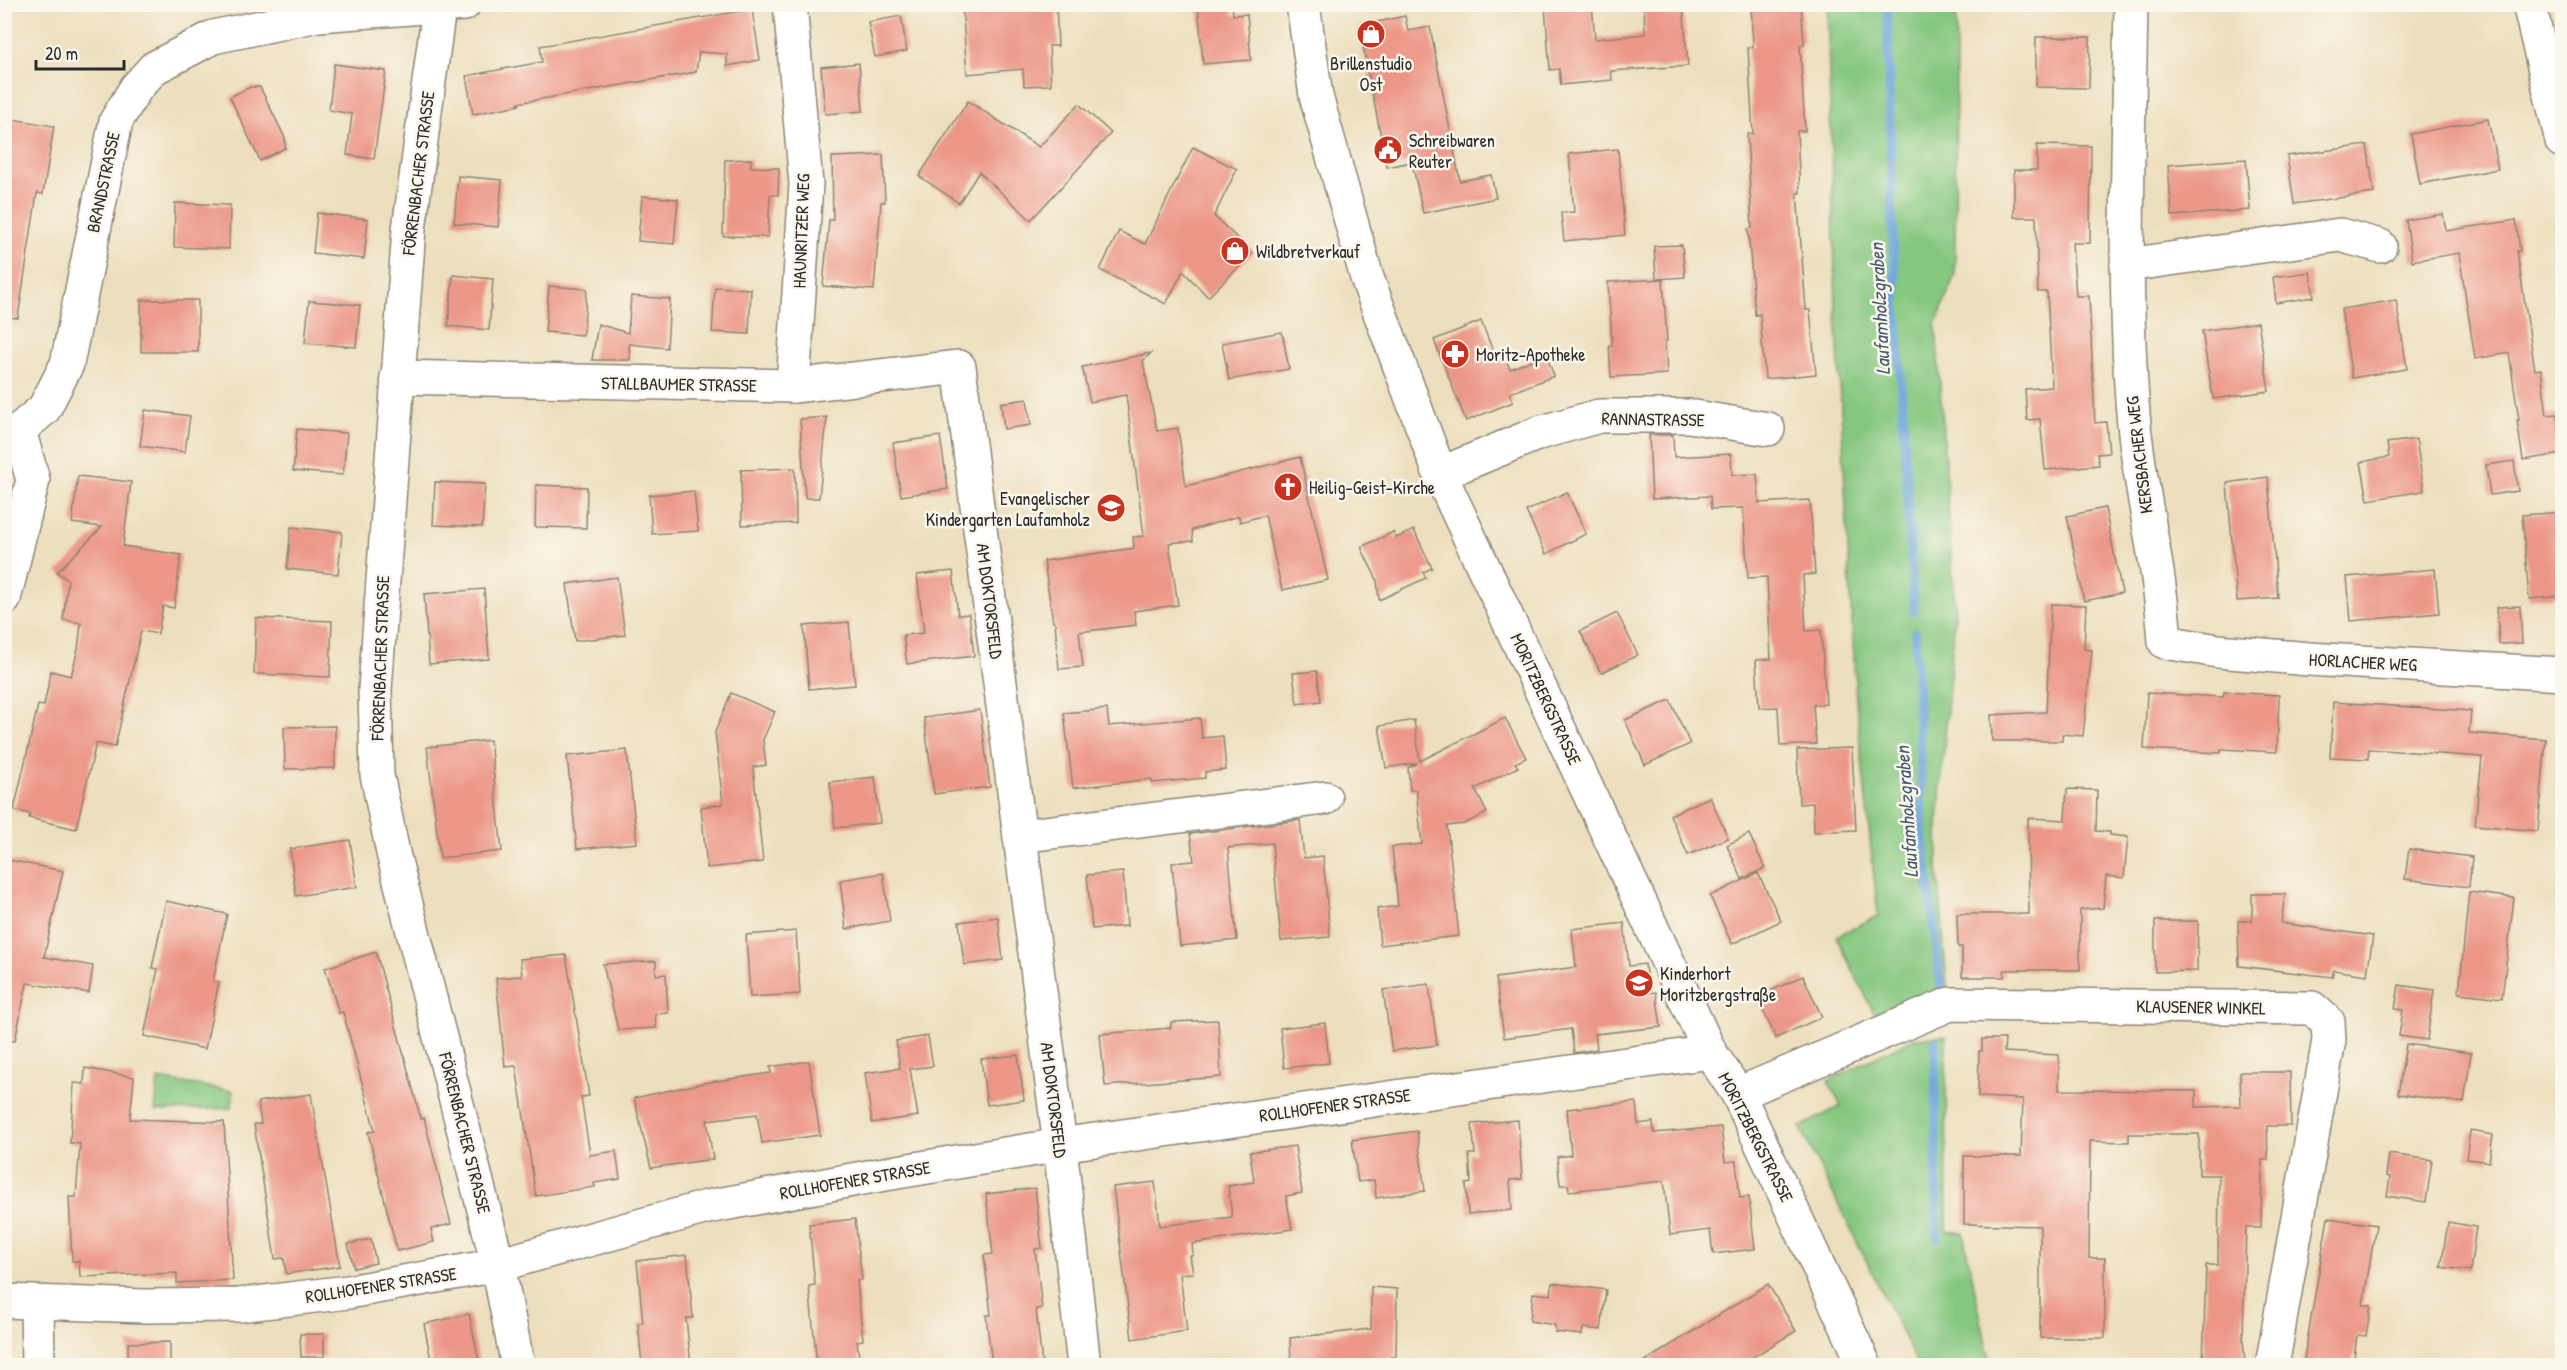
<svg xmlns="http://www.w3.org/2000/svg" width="2567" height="1370" viewBox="0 0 2567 1370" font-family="'Patrick Hand',sans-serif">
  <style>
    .green { fill: #85c77f; stroke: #587955; stroke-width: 1.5 }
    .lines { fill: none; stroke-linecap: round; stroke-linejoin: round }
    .stream { stroke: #6ca4db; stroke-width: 9 }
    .building { fill: #ec9787 }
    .minor-casing { stroke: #8c8574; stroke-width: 36 }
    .secondary-casing { stroke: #8c8574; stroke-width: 36 }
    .minor { stroke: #fff; stroke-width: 33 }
    .secondary { stroke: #fff; stroke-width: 33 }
    .labels { text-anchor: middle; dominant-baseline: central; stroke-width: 5; stroke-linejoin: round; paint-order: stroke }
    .poi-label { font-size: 18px; fill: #2b2b2b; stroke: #fbf7ec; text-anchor: start }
    .street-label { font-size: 18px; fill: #2b2b2b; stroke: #fbf7ec }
    .water-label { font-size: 20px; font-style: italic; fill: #455b71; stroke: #fbf7ec }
  </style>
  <rect width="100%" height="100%" fill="#fbf7ec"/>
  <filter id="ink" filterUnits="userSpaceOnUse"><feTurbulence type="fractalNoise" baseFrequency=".0167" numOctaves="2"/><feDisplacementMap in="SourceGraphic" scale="12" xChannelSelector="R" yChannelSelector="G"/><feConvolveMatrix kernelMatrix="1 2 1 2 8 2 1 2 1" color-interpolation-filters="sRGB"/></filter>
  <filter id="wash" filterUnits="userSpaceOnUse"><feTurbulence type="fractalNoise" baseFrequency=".008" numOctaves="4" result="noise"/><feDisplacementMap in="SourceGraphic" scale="24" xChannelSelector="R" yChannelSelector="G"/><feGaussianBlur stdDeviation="1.35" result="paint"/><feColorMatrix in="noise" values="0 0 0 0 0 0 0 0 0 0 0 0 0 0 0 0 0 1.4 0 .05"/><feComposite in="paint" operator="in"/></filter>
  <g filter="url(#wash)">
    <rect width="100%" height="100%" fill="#eddfbe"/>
    <g class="green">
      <path d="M1827 5H1956L1955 274 1936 325 1955 613 1938 821V866L1947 987 1874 1013 1836 936 1878 916 1856 702 1836 310Z"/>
      <path d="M1946 1036 1947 1231 1963 1233 1988 1353 1994 1365H1918L1800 1127 1841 1106 1828 1081 1914 1038Z"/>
      <path d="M158 1079 233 1091 232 1108 155 1111Z"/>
    </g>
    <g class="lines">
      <g class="stream">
        <path d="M1887 4 1893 243 1914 611"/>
        <path d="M1915 632 1923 833 1941 989"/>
        <path d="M1935 1042 1937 1237"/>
      </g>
    </g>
    <g id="blocks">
      <g class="building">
        <path d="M962 4H1056L1058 46H1049L1051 85 1024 86 1023 69 967 74Z"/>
        <path d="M1198 4H1232L1233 15 1247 14 1251 60 1203 64Z"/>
        <path d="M1575 4H1592L1595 39 1645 34 1644 4H1683L1688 66 1611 71 1612 80 1561 85 1559 69 1550 70 1545 7Z"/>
        <path d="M1751 4H1801L1804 44 1800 45 1805 131H1797L1800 193H1797L1806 310H1810L1816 374 1765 379 1760 314 1755 315 1748 229 1752 228 1747 134H1753L1748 48 1753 47Z"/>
        <path d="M752 9 760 60 727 66V54L699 52 696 72 518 103 519 105 473 114 466 76 542 62 540 46Z"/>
        <path d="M901 16 907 51 875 57 868 22Z"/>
        <path d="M1405 16 1408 31 1430 27 1460 181 1491 175 1496 198 1423 213 1412 162 1387 167 1359 26Z"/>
        <path d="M2036 37H2090L2089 88 2036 87Z"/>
        <path d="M859 63 863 111 825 114 821 67Z"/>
        <path d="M334 64 386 71 374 159 347 155 352 114 329 110Z"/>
        <path d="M250 87H260L285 138V148L260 161 230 97Z"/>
        <path d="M968 101 1039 147 1079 104 1111 133 1031 220 979 172 959 203 919 176Z"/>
        <path d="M6 118 54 126 43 194 37 193 18 318 4 317Z"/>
        <path d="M2488 119 2498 169 2420 184 2411 134Z"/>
        <path d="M2037 145 2091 146 2090 243H2072L2076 296H2089L2095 423 2106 422 2109 453 2097 454 2099 465 2045 470 2040 419 2027 420 2025 389 2052 387 2047 292H2038L2036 217H2014V170H2037Z"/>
        <path d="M2367 145 2374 193 2294 204 2287 156Z"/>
        <path d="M1193 147 1237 169 1214 216 1253 253 1208 297 1183 271 1166 304 1100 270 1119 231 1145 244Z"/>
        <path d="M1618 149 1625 235 1564 241 1561 213 1574 212 1569 154Z"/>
        <path d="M883 155 885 202H881L874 290 823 286 829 220H833L832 157Z"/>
        <path d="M751 159V167L779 168 778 195H770L768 237 723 236 725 160Z"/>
        <path d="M2246 159 2250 210 2172 216 2168 165Z"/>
        <path d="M458 176 502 180 498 227 454 223Z"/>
        <path d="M642 196 678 199 674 244 638 241Z"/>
        <path d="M175 203 230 205 229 249 174 247Z"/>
        <path d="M317 213 368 219 364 259 313 253Z"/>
        <path d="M2443 214 2446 231 2516 220 2520 251H2517L2535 370 2541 369 2547 415 2557 414 2562 454 2523 460 2517 420H2519L2509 353 2475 359 2459 253 2412 261 2406 220Z"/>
        <path d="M1682 245 1685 277 1656 279 1654 246Z"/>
        <path d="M2310 272 2314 297 2276 303 2273 277Z"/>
        <path d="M453 275 493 279 489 330 448 326Z"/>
        <path d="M1663 279 1667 341H1665L1667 374 1611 377 1609 345H1612L1608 282Z"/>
        <path d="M549 286 587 289 583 335 545 332Z"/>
        <path d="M715 287 751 289 749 334 712 332Z"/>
        <path d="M631 296 670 299 667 348 629 344 630 360H592L598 324 628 333Z"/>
        <rect x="141" y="300" width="57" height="52"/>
        <path d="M2396 300 2407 369 2352 378 2341 309Z"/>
        <path d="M309 301 360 305 356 347 305 343Z"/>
        <path d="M1481 321 1495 356 1503 353 1510 369 1546 354 1554 376 1510 393 1513 402 1466 421 1434 340Z"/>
        <path d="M2258 322 2269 391 2213 399 2202 331Z"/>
        <path d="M1282 332 1289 369 1229 380 1222 343Z"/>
        <path d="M1151 353 1143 361 1157 431 1178 428 1186 486 1300 457 1328 580 1282 590 1265 515 1240 522 1239 516 1192 530 1193 541 1169 543 1178 605 1134 611 1136 625 1079 632 1083 667 1059 669 1055 622H1053L1044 561 1134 548 1133 537 1144 536 1126 395 1090 402 1082 367Z"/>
        <path d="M1027 399 1031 425 1004 429 1001 403Z"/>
        <path d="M145 410 190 416 185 452 140 446Z"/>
        <path d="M827 417 819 498H805L800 419Z"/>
        <path d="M297 429 347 433 343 475 293 471Z"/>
        <path d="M1649 435H1673L1674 457 1731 454 1732 475 1757 474 1759 503 1810 500 1815 574 1803 575 1806 631 1821 630 1826 704 1813 705 1816 744 1780 746 1778 707 1759 708 1756 660 1771 659 1767 577 1748 578 1743 508 1711 509 1710 496 1652 499Z"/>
        <path d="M940 436 948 489 901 496 893 443Z"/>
        <path d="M2416 439 2424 491 2368 500 2361 462 2389 457 2387 443Z"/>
        <path d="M2514 461 2518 491 2490 495 2486 465Z"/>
        <path d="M795 468 796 523 742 525 741 470Z"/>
        <path d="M78 476 131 482 123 546 181 555 174 608 163 606 158 634 141 631 115 747 96 743 76 829 29 818 30 814 14 810 38 705 44 706 51 671 71 676 78 649 81 623 63 620 68 580 57 572 102 527 72 523Z"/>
        <path d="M2268 477 2278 598 2237 601 2227 483Z"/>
        <path d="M435 482 485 484 482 527 433 525Z"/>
        <path d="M536 485 587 487 586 528 535 527Z"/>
        <path d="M694 491 698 531 652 534 649 495Z"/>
        <path d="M1567 492 1586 534 1546 554 1526 511Z"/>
        <path d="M2105 508 2122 593 2084 601 2067 516Z"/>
        <path d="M2562 512V596L2529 599 2522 515Z"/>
        <path d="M291 527 342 532 338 574 287 569Z"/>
        <path d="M1414 530 1432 568 1423 572 1426 578 1379 600 1377 580 1361 547 1393 532 1396 538Z"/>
        <path d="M2435 569 2439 613 2351 621 2347 577Z"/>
        <path d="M953 571 958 615 969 614 974 656 907 664 903 635 924 633 917 575Z"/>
        <path d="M617 577 625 635 575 641 567 584Z"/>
        <path d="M484 589 489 659 429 664 424 594Z"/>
        <path d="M2051 604 2086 605 2084 649 2092 650 2083 736 2062 734V741H1992L1991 715 2046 712Z"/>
        <path d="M2520 606 2522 643 2499 644 2497 607Z"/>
        <path d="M1617 613 1638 655 1601 673 1580 631Z"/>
        <path d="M256 618 332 621 330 677 254 674Z"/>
        <path d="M849 622 855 685 809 689 804 626Z"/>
        <path d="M1317 671 1321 701 1297 704 1293 673Z"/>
        <path d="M2224 692 2279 695 2277 752 2221 749V753L2144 749 2147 693 2223 697Z"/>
        <path d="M731 693 775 712 763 740 766 765 753 767 763 862 707 868 701 807 723 804 715 732Z"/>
        <path d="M1670 700 1690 744 1645 765 1625 720Z"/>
        <path d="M2333 702 2471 711 2469 733 2546 739 2538 831 2475 825 2482 757 2369 749 2368 759 2330 757Z"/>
        <path d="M1107 709 1109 726 1200 718 1202 738 1223 736 1226 770 1205 772V778L1152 783V779L1073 788 1064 713Z"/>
        <path d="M980 710 990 787 934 794 924 718Z"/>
        <path d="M1505 718 1526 758 1515 763 1518 767 1475 789 1487 813 1464 824 1447 826 1459 936 1380 945 1377 909 1398 906 1392 847 1422 844 1416 790H1410L1408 768 1417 763 1386 768 1379 726 1414 720 1420 761Z"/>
        <path d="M335 726V768L285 769 284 727Z"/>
        <path d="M490 740 502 851 440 858 427 747Z"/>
        <path d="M1852 748 1856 830 1814 832 1813 803 1799 804 1797 750Z"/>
        <path d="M627 750 637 843 577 849 567 756Z"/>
        <path d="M875 777 880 823 835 828 830 782Z"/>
        <path d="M2067 789 2097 790 2096 831 2110 832V835L2128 837 2124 878 2106 876 2103 908 2080 910V970H2004V977H1962V947H1958L1957 914H2029L2028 818 2065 820Z"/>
        <path d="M1710 797 1728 838 1688 855 1670 815Z"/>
        <path d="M1300 820 1304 858 1323 856 1330 937 1281 941 1272 843 1228 848 1237 940 1180 946 1172 863 1194 861 1190 834Z"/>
        <path d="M1749 834 1765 868 1742 879 1727 845Z"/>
        <path d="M350 840 357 887 296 896 290 849Z"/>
        <path d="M2409 849 2472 857 2469 887 2405 879Z"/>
        <path d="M4 859 63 871 44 957 93 966 89 993 27 983 15 1041 4 1040Z"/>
        <path d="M1123 872 1127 926 1092 929 1087 875Z"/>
        <path d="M883 873 890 921 846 929 840 880Z"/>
        <path d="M1758 873 1781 921 1732 944 1710 896Z"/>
        <path d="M2469 892 2514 898 2502 998 2459 993Z"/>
        <path d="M2252 894H2285L2281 923 2373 936 2367 975 2334 970 2332 977 2239 966 2238 921H2252Z"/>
        <path d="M166 901 227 914 213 981 219 982 205 1049 144 1036 158 969 152 968Z"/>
        <path d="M998 917 1003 960 964 965 959 922Z"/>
        <path d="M2155 921H2198L2197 971 2155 972Z"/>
        <path d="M1624 923 1629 966 1645 964 1648 993 1656 992 1661 1027 1595 1034 1597 1049 1574 1053 1571 1029 1504 1038 1496 978 1576 967 1572 929Z"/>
        <path d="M796 931 800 994 750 997 746 935Z"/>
        <path d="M376 952 421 1119 424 1118 451 1224 431 1229 434 1242 397 1251 368 1132 375 1131 343 1012 339 1013 325 968Z"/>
        <path d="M566 955 589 1096 581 1097 590 1155 616 1151 620 1179 594 1183 595 1187 536 1196 516 1066 505 1067 496 978 522 976 520 959Z"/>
        <path d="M656 961V975L666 974 668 1013 655 1014 656 1028 618 1030 603 964Z"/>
        <path d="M1803 976 1822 1017 1776 1038 1757 997Z"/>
        <path d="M1429 984 1437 1045 1392 1051 1383 990Z"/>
        <path d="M2399 985 2434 990 2427 1040 2399 1036 2403 1010 2395 1009Z"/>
        <path d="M1218 1020 1221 1077 1105 1086 1100 1034 1171 1028V1022Z"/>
        <path d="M1325 1023 1329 1063 1284 1068 1280 1028Z"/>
        <path d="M928 1036 933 1066 910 1069 918 1116 872 1123 865 1073 900 1068 896 1041Z"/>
        <path d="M1982 1039H2005L2004 1052 2059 1055V1090L2196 1091V1107L2241 1106 2240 1072H2290L2291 1126H2267L2268 1160H2262L2261 1228H2246L2243 1338 2245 1365H2203L2206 1265H2218L2219 1175H2199V1134H2129V1142L2090 1141 2089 1258H2105V1338H2040V1226L1964 1224V1156H2021L2023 1099 1978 1097 1979 1051H1982Z"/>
        <path d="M2406 1044 2471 1053 2464 1103 2398 1094Z"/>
        <path d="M1018 1055 1024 1100 987 1105 981 1059Z"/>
        <path d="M809 1061 820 1135 762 1143 757 1114 707 1120 713 1159 651 1168 634 1098 703 1083 771 1073 770 1067Z"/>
        <path d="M85 1068 134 1077 130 1119 224 1122 233 1280 177 1283V1273L80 1277 79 1261H72L69 1197H76L80 1144 70 1143 74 1083 84 1084Z"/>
        <path d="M311 1094 340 1266 286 1274 284 1258 275 1259 254 1124H261L258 1102Z"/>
        <path d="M1636 1102 1638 1124 1653 1122 1654 1133 1721 1127 1725 1162 1736 1161 1740 1198 1749 1197 1755 1249 1713 1254 1710 1230 1670 1235 1664 1181 1569 1191 1568 1185H1560L1557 1157 1571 1155 1567 1109Z"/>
        <path d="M1518 1120 1522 1179 1510 1180 1512 1210 1468 1214 1466 1184 1471 1183 1469 1154H1475L1472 1124Z"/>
        <path d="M1417 1131 1425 1191 1376 1198 1374 1180 1358 1182 1352 1140Z"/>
        <path d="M2470 1131 2493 1135 2489 1162 2466 1159Z"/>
        <path d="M1295 1146 1302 1193 1286 1196 1292 1229 1192 1244 1193 1255 1190 1256 1193 1273 1180 1274 1187 1331 1132 1339 1113 1187 1155 1182 1160 1226 1232 1217 1228 1186 1254 1182 1250 1152Z"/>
        <path d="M2389 1154 2432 1160 2426 1202 2387 1196 2390 1177 2386 1176Z"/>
        <path d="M1035 1188 1042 1248 1035 1249 1042 1308 1036 1309 1042 1365H992L986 1315H991L984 1255 993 1254 986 1194Z"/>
        <path d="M2328 1218 2376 1225 2363 1305 2371 1306 2366 1336 2357 1335 2353 1365H2303Z"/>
        <path d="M855 1219 862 1280 857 1281 863 1340 857 1341 860 1365H817L809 1286 815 1285 809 1224Z"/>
        <path d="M2448 1222 2476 1227 2470 1271 2441 1267Z"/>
        <path d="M371 1239 376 1263 354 1268 348 1244Z"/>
        <path d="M687 1255 693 1318H686L691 1365H642L638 1323H643L637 1261Z"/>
        <path d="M1552 1283 1606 1290 1601 1330 1583 1328 1582 1335 1555 1332V1325L1530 1321 1533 1293 1551 1295Z"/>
        <path d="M1768 1284 1796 1331 1740 1365H1639Z"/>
        <path d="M1371 1287 1397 1289 1396 1357H1390L1391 1365H1291L1290 1338 1371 1329Z"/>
        <path d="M469 1314 480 1365H432L424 1324Z"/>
        <path d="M300 1334H324V1357H301Z"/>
        <path d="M170 1342V1365H128V1343Z"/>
      </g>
    </g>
  </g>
  <g filter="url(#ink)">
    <use href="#blocks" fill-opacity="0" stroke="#8c8574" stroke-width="1.5"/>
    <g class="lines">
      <g class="minor-casing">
        <g id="minor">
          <path d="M790 4 806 184 793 386"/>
          <path d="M1303 4 1316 96 1367 278 1440 474 1710 1052 1738 1094 1865 1366"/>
          <path d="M2131 4C2129 136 2123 268 2132 400 2137 481 2160 561 2165 642L2218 651 2309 659 2562 674"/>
          <path d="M439 8 409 229 375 689 377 775 393 853 498 1265 518 1366"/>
          <path d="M2127 265 2340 235 2380 246"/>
          <path d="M397 377 793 386 959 367 1060 1145 1084 1366"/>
          <path d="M19 430 44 409 67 364 116 121 136 88 154 68 213 37 318 15 464 4"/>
          <path d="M1440 474 1539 433 1599 416H1689L1768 429"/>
          <path d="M4 599 33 480 19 430"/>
          <path d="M1020 836 1325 798"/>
          <path d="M1738 1094 1950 1004 2312 1008 2328 1022 2329 1040 2272 1366"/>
          <path d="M4 1301 145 1306 239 1305 348 1292 498 1265 707 1207 879 1175 1060 1145 1710 1052"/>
          <path d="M37 1304 38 1366"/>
        </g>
      </g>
      <g class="secondary-casing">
        <path id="secondary" d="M2529 4 2562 141"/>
      </g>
      <use href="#minor" class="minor"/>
      <use href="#secondary" class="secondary"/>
    </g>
  </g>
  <defs>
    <g id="shop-disc" transform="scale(1.5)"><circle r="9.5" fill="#c8321e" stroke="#fbf7ec"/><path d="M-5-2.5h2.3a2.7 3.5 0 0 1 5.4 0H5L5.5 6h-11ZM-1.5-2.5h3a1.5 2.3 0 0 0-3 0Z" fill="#fff"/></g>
    <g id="civic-disc" transform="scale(1.5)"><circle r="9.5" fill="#c8321e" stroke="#fbf7ec"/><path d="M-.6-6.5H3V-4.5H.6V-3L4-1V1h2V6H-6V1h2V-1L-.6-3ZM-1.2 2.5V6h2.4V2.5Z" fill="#fff"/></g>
    <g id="pharmacy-disc" transform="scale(1.5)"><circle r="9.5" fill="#c8321e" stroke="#fbf7ec"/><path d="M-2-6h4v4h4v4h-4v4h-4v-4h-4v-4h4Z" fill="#fff"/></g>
    <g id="church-disc" transform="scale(1.5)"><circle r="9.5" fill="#c8321e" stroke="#fbf7ec"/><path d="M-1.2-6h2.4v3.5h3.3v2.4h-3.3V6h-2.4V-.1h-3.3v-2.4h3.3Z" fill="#fff"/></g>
    <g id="school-disc" transform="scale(1.5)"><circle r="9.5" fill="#c8321e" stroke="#fbf7ec"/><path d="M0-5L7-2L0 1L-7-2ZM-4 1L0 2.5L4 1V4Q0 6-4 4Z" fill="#fff"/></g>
  </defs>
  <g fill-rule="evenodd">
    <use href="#shop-disc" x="1371" y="34"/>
    <use href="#civic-disc" x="1388" y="150"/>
    <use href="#shop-disc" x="1235" y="251"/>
    <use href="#pharmacy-disc" x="1455" y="354"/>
    <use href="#church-disc" x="1288" y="487"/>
    <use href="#school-disc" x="1111" y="508"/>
    <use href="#school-disc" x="1639" y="983"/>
  </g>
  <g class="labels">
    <g class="poi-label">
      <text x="1371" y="63" text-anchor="middle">Brillenstudio<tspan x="1371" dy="21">Ost</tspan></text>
      <text x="1409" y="140">Schreibwaren<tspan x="1409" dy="21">Reuter</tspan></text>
      <text x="1256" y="251">Wildbretverkauf</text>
      <text x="1476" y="354">Moritz-Apotheke</text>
      <text x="1309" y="487">Heilig-Geist-Kirche</text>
      <text x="1090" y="498" text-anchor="end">Evangelischer<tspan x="1090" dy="21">Kindergarten Laufamholz</tspan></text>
      <text x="1660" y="973">Kinderhort<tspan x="1660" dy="21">Moritzbergstraße</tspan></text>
    </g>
    <g class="street-label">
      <text transform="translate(418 173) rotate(-83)">FÖRRENBACHER STRASSE</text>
      <text transform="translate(103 182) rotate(-78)">BRANDSTRASSE</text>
      <text transform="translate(801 231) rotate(-88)">HAUNRITZER WEG</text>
      <text transform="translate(679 384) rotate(1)">STALLBAUMER STRASSE</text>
      <text transform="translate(1653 419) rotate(1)">RANNASTRASSE</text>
      <text transform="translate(2139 455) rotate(-97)">KERSBACHER WEG</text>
      <text transform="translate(990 601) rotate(83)">AM DOKTORSFELD</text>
      <text transform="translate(380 658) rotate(-88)">FÖRRENBACHER STRASSE</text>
      <text transform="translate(2363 662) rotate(3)">HORLACHER WEG</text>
      <text transform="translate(1546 699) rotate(65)">MORITZBERGSTRASSE</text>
      <text transform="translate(2201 1007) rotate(1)">KLAUSENER WINKEL</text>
      <text transform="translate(1054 1100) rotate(83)">AM DOKTORSFELD</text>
      <text transform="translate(1335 1105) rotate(-8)">ROLLHOFENER STRASSE</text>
      <text transform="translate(465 1133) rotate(76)">FÖRRENBACHER STRASSE</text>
      <text transform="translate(1756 1137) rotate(63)">MORITZBERGSTRASSE</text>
      <text transform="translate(855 1180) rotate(-10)">ROLLHOFENER STRASSE</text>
      <text transform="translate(381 1285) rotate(-9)">ROLLHOFENER STRASSE</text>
    </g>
    <g class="water-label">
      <text transform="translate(1879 309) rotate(-93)">Laufamholzgraben</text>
      <text transform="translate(1906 812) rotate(-94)">Laufamholzgraben</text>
    </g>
  </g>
  <rect width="2567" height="1370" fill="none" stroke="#fbf7ec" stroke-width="24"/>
  <path d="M36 60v9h88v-9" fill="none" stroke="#2b2b2b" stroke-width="3"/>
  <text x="45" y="60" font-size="18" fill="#2b2b2b" stroke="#fbf7ec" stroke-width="4.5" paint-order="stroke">20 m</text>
</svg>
